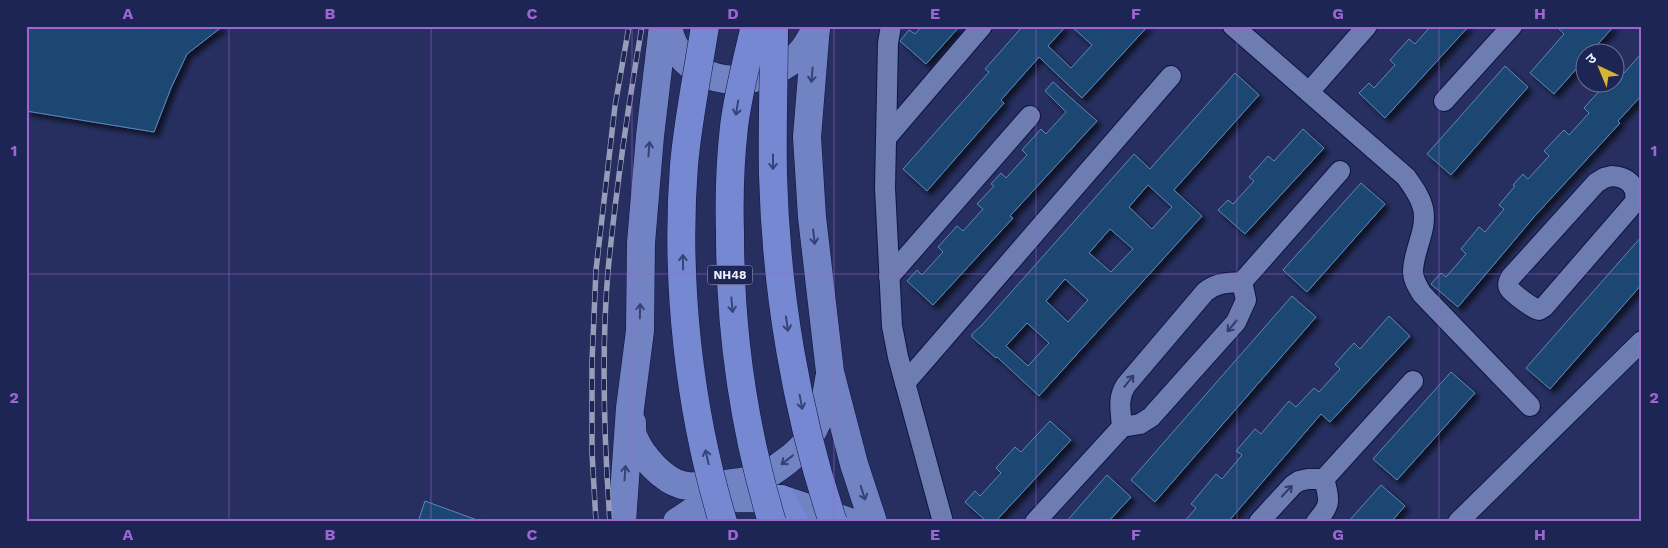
<svg xmlns="http://www.w3.org/2000/svg" width="1668" height="548" viewBox="0 0 1668 548" font-family="'Work Sans','Noto Sans Devanagari',sans-serif">
  <style>
    .building { fill: #1e4672; stroke: #5e87b5; fill-rule: evenodd; filter: url(#shadow) }
    .lines { fill: none; stroke-linecap: round; stroke-linejoin: round }
    .street-casing { stroke: #101542; stroke-width: 22 }
    .primary-casing { stroke: #101542; stroke-width: 29 }
    .highway-casing { stroke: #101542; stroke-width: 29 }
    .street { stroke: #6d7cb1; stroke-width: 20 }
    .primary { stroke: #7283c4; stroke-width: 28 }
    .highway { stroke: #7688d1; stroke-width: 28 }
    .rail-casing { stroke: #979db8; stroke-width: 5.5 }
    .rail { stroke: #1c2553; stroke-width: 4; stroke-dasharray: 11; stroke-linecap: butt }
    .highway-bridge-casing { stroke: #101542; stroke-width: 29; stroke-linecap: butt }
    .highway-bridge { stroke: #7688d1; stroke-width: 28 }
    .oneway { stroke: #364175 }
    .oneway2 { stroke: #374379 }
    .oneway3 { stroke: #303b6a }
    .grid { fill: none; stroke: #9c66d1; stroke-width: 1; stroke-opacity: 0.55 }
    .labels { text-anchor: middle; dominant-baseline: central; stroke-width: 5; stroke-linejoin: round; paint-order: stroke }
    .shield { fill: #1c2553; stroke: #acb2c8; stroke-width: 1 }
    .shield-label { font-size: 12px; font-weight: bold; fill: #eaeefa }
    .neatline { fill: none; stroke: #9c66d1; stroke-width: 2 }
    .grid-label { font-size: 16px; text-anchor: middle; font-weight: bold; fill: #9c66d1 }
  </style>
  <defs>
    <filter id="shadow"><feDropShadow dx="4.5" dy="4.5" stdDeviation="2.5" flood-color="#0009"/></filter>
  </defs>
  <rect width="100%" height="100%" fill="#262f5f"/>
  <g class="building">
    <path d="M26 26H223L187 54 171 88 154 132 26 111Z"/>
    <path d="M922 26H960L926 64 900 41 909 30 915 34Z"/>
    <path d="M1023 26H1066L1048 46 1071 68 1092 45 1071 26H1148L1082 98 1039 57 1001 100 1004 103 927 191 903 169 989 72 985 69Z"/>
    <path d="M1431 26H1469L1385 118 1359 93 1369 83 1374 88 1395 65 1390 60 1409 39 1415 44Z"/>
    <path d="M1556 26H1614L1591 52H1586V58L1554 94 1530 73 1564 34Z"/>
    <path d="M1642 53V95L1618 121 1620 123 1534 217 1458 307 1431 284 1441 273 1446 277 1466 254 1461 249 1479 227 1485 232 1504 209 1499 205 1515 186 1513 185 1523 174 1528 179 1549 156 1544 151 1564 130 1569 135 1589 113 1584 108 1600 90 1592 82H1616Z"/>
    <path d="M1505 66 1528 87 1451 175 1427 154Z"/>
    <path d="M1235 73 1259 95 1174 190 1202 216 1039 396 997 357 996 358 972 337V334L982 325 1134 154 1150 169ZM1148 185 1172 207 1152 229 1129 207ZM1110 229 1133 249 1111 272 1089 253ZM1065 279 1088 300 1068 322 1046 301ZM1027 323 1049 343 1028 366 1006 346Z"/>
    <path d="M1053 82 1097 121 1010 216 1013 218 933 305 907 281 917 270 922 275 943 252 938 247 957 226 963 231 983 209 977 204 994 186 991 184 1001 173 1006 178 1027 155 1022 150 1041 129 1046 134 1066 112 1045 91Z"/>
    <path d="M1303 129 1324 148 1245 234 1218 210 1228 200 1233 204 1254 181 1249 177 1268 156 1274 161Z"/>
    <path d="M1361 183 1385 204 1307 292 1283 270Z"/>
    <path d="M1642 236V284L1550 389 1526 368Z"/>
    <path d="M1292 296 1316 317 1155 502 1131 480Z"/>
    <path d="M1389 316 1410 336 1330 422 1321 414 1228 522H1184L1196 508 1191 504 1216 474 1222 479 1242 455 1236 451 1255 429 1261 434 1289 401 1296 407 1314 388 1319 392 1340 369 1335 364 1354 343 1360 349Z"/>
    <path d="M1451 372 1475 393 1397 480 1373 459Z"/>
    <path d="M1050 421 1071 440 995 522H987L965 502 975 491 980 496 1001 473 996 468 1015 447 1021 452Z"/>
    <path d="M1107 475 1131 497 1108 522H1066Z"/>
    <path d="M1381 485 1405 506 1391 522H1348Z"/>
    <path d="M425 501 477 520V522H418Z"/>
  </g>
  <g class="lines">
    <g class="street-casing">
      <g id="street">
        <path d="M891 26 888 43 885 188 892 326 898 357 943 522"/>
        <path d="M1233 26 1406 177C1413 187 1420 196 1423 208 1428 230 1413 250 1413 272 1413 280 1418 287 1422 294L1530 406"/>
        <path d="M1309 92 1367 26"/>
        <path d="M1444 101 1512 26"/>
        <path d="M887 137 982 26"/>
        <path d="M1612 176C1627 177 1638 185 1635 202L1544 307 1539 310C1532 308 1513 294 1509 288 1507 284 1509 280 1511 277L1596 183 1604 178Z"/>
        <path d="M889 277 1030 116"/>
        <path d="M905 383 1171 76"/>
        <path d="M1122 427C1121 412 1117 398 1126 385L1205 292C1216 282 1229 283 1242 282L1340 171"/>
        <path d="M1035 522 1122 427 1140 424 1151 417 1236 322 1246 300 1242 282"/>
        <path d="M1259 522 1293 485 1299 481 1308 479H1324L1413 381"/>
        <path d="M1316 522C1331 505 1330 501 1324 479"/>
        <path d="M1458 522 1642 341"/>
      </g>
    </g>
    <g class="primary-casing">
      <g id="primary">
        <path d="M668 26C674 65 712 84 748 79 764 78 780 69 793 60 804 52 809 41 816 29"/>
        <path d="M816 26 807 137 812 217 830 372 854 464 873 522"/>
        <path d="M632 423C632 428 632 434 634 438 642 457 663 480 682 485 698 489 755 482 768 474 778 468 797 454 804 445 818 425 826 403 829 379"/>
        <path d="M622 522 630 408 640 331 641 243 650 136 663 26"/>
        <path d="M677 522 701 506 722 499 740 498 781 499 850 522"/>
      </g>
    </g>
    <g class="highway-casing">
      <path id="highway" d="M781 499 794 522"/>
    </g>
    <use href="#street" class="street"/>
    <use href="#primary" class="primary"/>
    <use href="#highway" class="highway"/>
    <g class="rail-casing">
      <g id="rail">
        <path d="M596 522 592 452V362L596 270 615 106 629 26"/>
        <path d="M610 522C604 439 601 354 608 271 616 189 628 107 642 26"/>
      </g>
    </g>
    <use href="#rail" class="rail"/>
    <g class="highway-bridge-casing">
      <g id="highway-bridge">
        <path d="M705 26C698 72 688 119 684 165 675 282 689 410 723 522"/>
        <path d="M755 26C747 60 738 93 734 127 730 162 729 198 730 233 730 333 743 426 772 522"/>
        <path d="M774 26C774 76 772 125 773 175 776 291 796 412 833 522"/>
      </g>
    </g>
    <use href="#highway-bridge" class="highway-bridge"/>
  </g>
  <defs><path id="oneway-shaft" d="M-6 0H5M1.5-3L5.5 0L1.5 3" fill="none" stroke-width="1.6" stroke-linecap="round" stroke-linejoin="round" transform="scale(1.25)"/></defs>
  <g class="oneway">
    <use href="#oneway-shaft" transform="translate(812 75) rotate(95)"/>
    <use href="#oneway-shaft" transform="translate(649 149) rotate(-85)"/>
    <use href="#oneway-shaft" transform="translate(814 237) rotate(83)"/>
    <use href="#oneway-shaft" transform="translate(640 311) rotate(-89)"/>
    <use href="#oneway-shaft" transform="translate(787 460) rotate(142)"/>
    <use href="#oneway-shaft" transform="translate(625 473) rotate(-86)"/>
    <use href="#oneway-shaft" transform="translate(863 493) rotate(72)"/>
  </g>
  <g class="oneway2">
    <use href="#oneway-shaft" transform="translate(737 108) rotate(99)"/>
    <use href="#oneway-shaft" transform="translate(773 162) rotate(90)"/>
    <use href="#oneway-shaft" transform="translate(683 262) rotate(-91)"/>
    <use href="#oneway-shaft" transform="translate(732 305) rotate(85)"/>
    <use href="#oneway-shaft" transform="translate(787 324) rotate(82)"/>
    <use href="#oneway-shaft" transform="translate(801 402) rotate(79)"/>
    <use href="#oneway-shaft" transform="translate(707 457) rotate(-103)"/>
  </g>
  <g class="oneway3">
    <use href="#oneway-shaft" transform="translate(1232 326) rotate(130)"/>
    <use href="#oneway-shaft" transform="translate(1129 381) rotate(-51)"/>
    <use href="#oneway-shaft" transform="translate(1287 491) rotate(-47)"/>
  </g>
  <path class="grid" d="M229 26V522M431 26V522M632 26V522M834 26V522M1036 26V522M1237 26V522M1439 26V522M26 274H1642"/>
  <g class="labels">
    <rect class="shield" x="707.5" y="265.5" width="45" height="19" rx="4"/>
    <g class="shield-label">
      <text x="730" y="275">NH48</text>
    </g>
  </g>
  <rect width="1668" height="548" fill="none" stroke="#1c2553" stroke-width="55"/>
  <g transform="translate(1600 68) rotate(316)"><circle r="24" fill="#1c2553" stroke="#6e7596"/>
  <path d="M0-4L9 19L0 12L-9 19Z" fill="#d8b434"/>
  <text y="-8" font-size="14" font-weight="bold" text-anchor="middle" fill="#eaeefa">उ</text>
  </g>
  <rect x="28" y="28" width="1612" height="492" class="neatline"/>
  <g class="grid-label">
    <text x="128" y="19">A</text>
    <text x="330" y="19">B</text>
    <text x="532" y="19">C</text>
    <text x="733" y="19">D</text>
    <text x="935" y="19">E</text>
    <text x="1136" y="19">F</text>
    <text x="1338" y="19">G</text>
    <text x="1540" y="19">H</text>
    <text x="14" y="156">1</text>
    <text x="1654" y="156">1</text>
    <text x="14" y="403">2</text>
    <text x="1654" y="403">2</text>
    <text x="128" y="540">A</text>
    <text x="330" y="540">B</text>
    <text x="532" y="540">C</text>
    <text x="733" y="540">D</text>
    <text x="935" y="540">E</text>
    <text x="1136" y="540">F</text>
    <text x="1338" y="540">G</text>
    <text x="1540" y="540">H</text>
  </g>
</svg>
